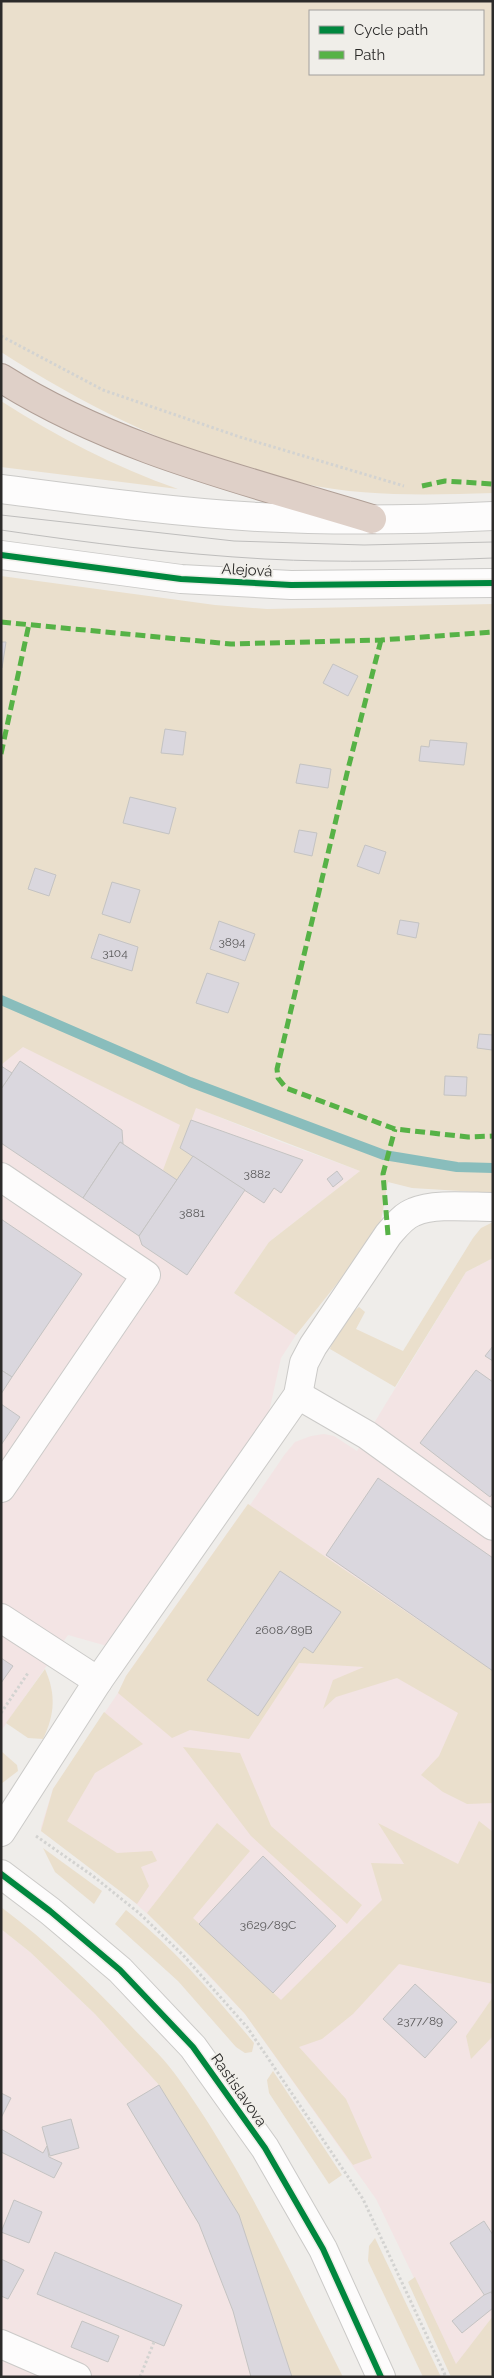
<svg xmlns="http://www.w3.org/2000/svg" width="494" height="2378" viewBox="0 0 494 2378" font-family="Raleway,sans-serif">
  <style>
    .industrial { fill: #f3e4e4 }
    .green { fill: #eadfcc; fill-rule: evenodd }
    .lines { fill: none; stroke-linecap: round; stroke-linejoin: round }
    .stream { stroke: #89bdbc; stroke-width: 10 }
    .building { fill: #dad7de; stroke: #c4c3c2 }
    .minor-casing { stroke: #cbcac8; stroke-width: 30 }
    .highway-casing { stroke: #b09f96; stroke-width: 30 }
    .path { stroke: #d3d3d1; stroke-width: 3; stroke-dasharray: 2.5 2.5; stroke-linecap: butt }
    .minor { stroke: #fdfcfc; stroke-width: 28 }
    .highway { stroke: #dfd0c8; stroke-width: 28 }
    .tram { stroke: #bebdbc; stroke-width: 1 }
    .quiet { stroke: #56b246; stroke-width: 5; stroke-dasharray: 10 5; stroke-linecap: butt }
    .cycleway-casing { stroke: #f0eee9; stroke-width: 9 }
    .cycleway { stroke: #00873e; stroke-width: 6 }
    .labels { text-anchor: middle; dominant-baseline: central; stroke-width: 4; stroke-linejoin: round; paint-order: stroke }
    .number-label { font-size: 12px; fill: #5a595a }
    .street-label { font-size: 15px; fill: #2c2b2a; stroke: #f0eee9 }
  </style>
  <rect width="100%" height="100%" fill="#efedea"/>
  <g class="industrial">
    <path d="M1 1029 281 1142 360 1171 269 1242 234 1293 296 1335 281 1358 269 1412 107 1646 68 1635 1 1731Z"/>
    <path d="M493 1258V2316L456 2365 376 2199 245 2014 164 1929 124 1893 41 1831V1827L53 1789 118 1693 126 1676 248 1504 250 1505 285 1454 295 1442 311 1436 324 1434 334 1436 357 1451 466 1272Z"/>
    <path d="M1 1929 30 1952 95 2014 159 2085 239 2215 292 2377H1Z"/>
  </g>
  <g class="green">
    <path d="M1 1H493V493C430 495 366 497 305 484 195 461 95 412 1 352ZM310 11H483V74H310Z"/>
    <path d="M1 401C57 437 115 467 178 489L1 467Z"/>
    <path d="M1 576 215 605 267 609 493 604V1193L412 1188 388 1182 381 1221 375 1236 296 1335 234 1293 269 1242 360 1171 196 1108 181 1148 193 1156 177 1180 163 1170 180 1125 23 1047 1 1065Z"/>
    <path d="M493 1222V1258L466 1272 395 1387 330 1349C336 1331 345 1318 359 1307L365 1312 356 1329 403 1351 473 1238 481 1228Z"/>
    <path d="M248 1504 493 1671V1803L467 1804 443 1792 421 1775 439 1756 458 1713 397 1678 336 1697 323 1709 333 1680 364 1667 299 1663 249 1739 190 1730 172 1738 118 1693 126 1676Z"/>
    <path d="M45 1669C56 1694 55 1714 43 1739L28 1738 6 1723Z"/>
    <path d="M104 1712 143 1744 95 1773 67 1821 117 1853 152 1851 157 1861 141 1867 149 1886 137 1904 41 1831 53 1789Z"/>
    <path d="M183 1747 240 1753 271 1826 362 1905 347 1924 251 1836Z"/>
    <path d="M1 1751 17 1765 18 1771 1 1784Z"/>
    <path d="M479 1821 493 1832V1984L399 1964 353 2014 322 2039 299 2047 346 2099 372 2158 353 2165 245 2014 206 1972 147 1913 217 1823 250 1851 193 1918 281 2000 382 1900 371 1863 404 1864 378 1823 458 1864Z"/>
    <path d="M43 1848 102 1891 94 1904 55 1872Z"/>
    <path d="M1 1907C48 1942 90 1983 130 2025 146 2042 165 2059 178 2078 244 2170 292 2276 343 2377H292L239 2215 159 2085 95 2014 30 1952 1 1929Z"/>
    <path d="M126 1910C174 1948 215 1996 254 2043L252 2052 245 2053 236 2047 178 1981 115 1924Z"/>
    <path d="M493 1997V2036L471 2059 466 2036Z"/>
    <path d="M273 2071 342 2175 329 2184 269 2093 267 2080Z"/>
    <path d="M375 2238 441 2377H423L368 2261 369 2246Z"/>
    <path d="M415 2277 456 2364 493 2316V2377H451L408 2282Z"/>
  </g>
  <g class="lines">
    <path class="stream" d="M1 1000 190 1082 384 1155 457 1167 493 1168"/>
  </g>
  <g class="building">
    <path d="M1 642H6L2 668H1Z"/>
    <path d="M333 664 358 676 348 696 323 683Z"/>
    <path d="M165 729 186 732 183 755 161 753Z"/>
    <path d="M430 740 467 743 464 765 419 761 421 746 429 747Z"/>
    <path d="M300 764 331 769 328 788 296 783Z"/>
    <path d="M130 797 176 808 169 834 123 823Z"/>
    <path d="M299 830 317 833 312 856 294 852Z"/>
    <path d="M365 845 386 852 379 874 357 866Z"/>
    <path d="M35 868 56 875 49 896 28 889Z"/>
    <path d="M112 882 140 890 130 923 102 914Z"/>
    <path d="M400 920 419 923 416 938 397 934Z"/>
    <path d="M219 921 255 934 245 961 210 949Z"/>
    <path d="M99 934 138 947 132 971 91 958Z"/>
    <path d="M207 973 239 983 228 1013 196 1003Z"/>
    <path d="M479 1034 493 1035 492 1050 477 1048Z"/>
    <path d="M20 1061 122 1130 123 1144 120 1142 83 1198 1 1143V1089Z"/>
    <path d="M1 1066 12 1073 1 1089Z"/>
    <path d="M445 1076 467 1077 466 1096 444 1095Z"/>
    <path d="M191 1120 303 1160 281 1193 274 1188 264 1203 180 1148Z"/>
    <path d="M120 1142 177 1180 139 1236 83 1198Z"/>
    <path d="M193 1156 245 1190 187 1275 142 1245 139 1236Z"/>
    <path d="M337 1171 343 1179 333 1187 327 1179Z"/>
    <path d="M1 1219 82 1274 12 1377 1 1370Z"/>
    <path d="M493 1346V1361L485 1356Z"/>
    <path d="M1 1370 12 1377 1 1394Z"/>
    <path d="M476 1370 493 1382V1493L490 1497 420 1443Z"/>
    <path d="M1 1404 20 1417 1 1445Z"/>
    <path d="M378 1478 493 1558V1671L326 1555Z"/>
    <path d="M280 1571 341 1612 313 1653 304 1647 258 1716 207 1680Z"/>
    <path d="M1 1658 13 1666 1 1683Z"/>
    <path d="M263 1856 336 1926 273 1993 199 1924Z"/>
    <path d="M415 1984 457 2022 425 2058 383 2019Z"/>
    <path d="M159 2085 239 2215 292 2377H251L233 2311 199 2224 127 2104Z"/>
    <path d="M1 2093 11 2098 1 2118Z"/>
    <path d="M71 2119 79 2148 50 2156 42 2127Z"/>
    <path d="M1 2129 43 2153 47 2146 49 2157 62 2163 54 2178 1 2152Z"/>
    <path d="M14 2200 42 2212 29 2243 1 2232Z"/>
    <path d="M484 2221 493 2235V2291L485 2296 450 2243Z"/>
    <path d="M55 2252 182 2305 164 2346 37 2294Z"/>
    <path d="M1 2259 24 2270 8 2299 1 2296Z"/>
    <path d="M491 2292 493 2295V2308L462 2333 452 2321 484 2295Z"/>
    <path d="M82 2321 119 2336 108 2362 71 2347Z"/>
  </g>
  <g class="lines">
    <g class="minor-casing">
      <g id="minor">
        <path d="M1 489C86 500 172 512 258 517 336 521 415 520 493 516"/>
        <path d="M1 555 181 579 291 585 493 583"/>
        <path d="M1 1177 146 1275 1 1488"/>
        <path d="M298 1395 367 1435 493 1526"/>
        <path d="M1 1618 98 1681"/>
        <path d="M1 1832 98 1681 298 1395 304 1363 313 1346 388 1235C395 1227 403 1216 414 1212 434 1203 471 1207 493 1207"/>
        <path d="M1 1874 50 1911 120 1970 193 2047 265 2148 323 2249 381 2377"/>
        <path d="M1 2344 77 2377"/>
      </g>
    </g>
    <g class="highway-casing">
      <path id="highway" d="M1 378C115 450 245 480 372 519"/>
    </g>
    <g class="path">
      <path d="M1 336 103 390 240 437 404 486"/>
      <path d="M1 1713 28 1673"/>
      <path d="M36 1836 93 1876 139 1913 183 1955 247 2027 363 2199 446 2377"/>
      <path d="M140 2377 154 2342"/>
    </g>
    <use href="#minor" class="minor"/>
    <use href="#highway" class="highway"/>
    <g class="tram">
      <path d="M1 515 234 541 364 545 493 542"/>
      <path d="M1 530C89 543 177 554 265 559 341 563 417 561 493 558"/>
    </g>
    <g class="quiet">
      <path d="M422 486 445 481 493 484"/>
      <path d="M1 622 231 644 381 640 493 632"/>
      <path d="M381 640 348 769 277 1069 278 1078 286 1088 395 1129 468 1137 493 1136"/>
      <path d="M1 754 29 624"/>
      <path d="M388 1235 383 1174 395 1129"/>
    </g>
    <g class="cycleway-casing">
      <g id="cycleway">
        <path d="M1 555 181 579 291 585 493 583"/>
        <path d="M1 1874 50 1911 120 1970 193 2047 265 2148 323 2249 381 2377"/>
      </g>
    </g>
    <use href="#cycleway" class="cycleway"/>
  </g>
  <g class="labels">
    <g class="number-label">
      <text x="232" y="942">3894</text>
      <text x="115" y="953">3104</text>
      <text x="257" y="1174">3882</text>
      <text x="192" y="1213">3881</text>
      <text x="284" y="1630">2608/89B</text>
      <text x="268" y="1925">3629/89C</text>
      <text x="420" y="2021">2377/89</text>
    </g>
    <g class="street-label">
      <text transform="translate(247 570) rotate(3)">Alejová</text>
      <text transform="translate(239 2090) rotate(55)">Rastislavova</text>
    </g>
  </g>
  <rect width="494" height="2378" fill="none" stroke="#2c2b2a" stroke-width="5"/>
  <rect x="309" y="10" width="175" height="65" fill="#f0eee9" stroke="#a2a09d"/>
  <rect x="319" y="26" width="25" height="8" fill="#00873e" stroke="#a2a09d"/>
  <text x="354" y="35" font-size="15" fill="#2c2b2a">Cycle path</text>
  <rect x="319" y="51" width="25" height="8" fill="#56b246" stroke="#a2a09d"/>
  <text x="354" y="60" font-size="15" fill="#2c2b2a">Path</text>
</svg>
